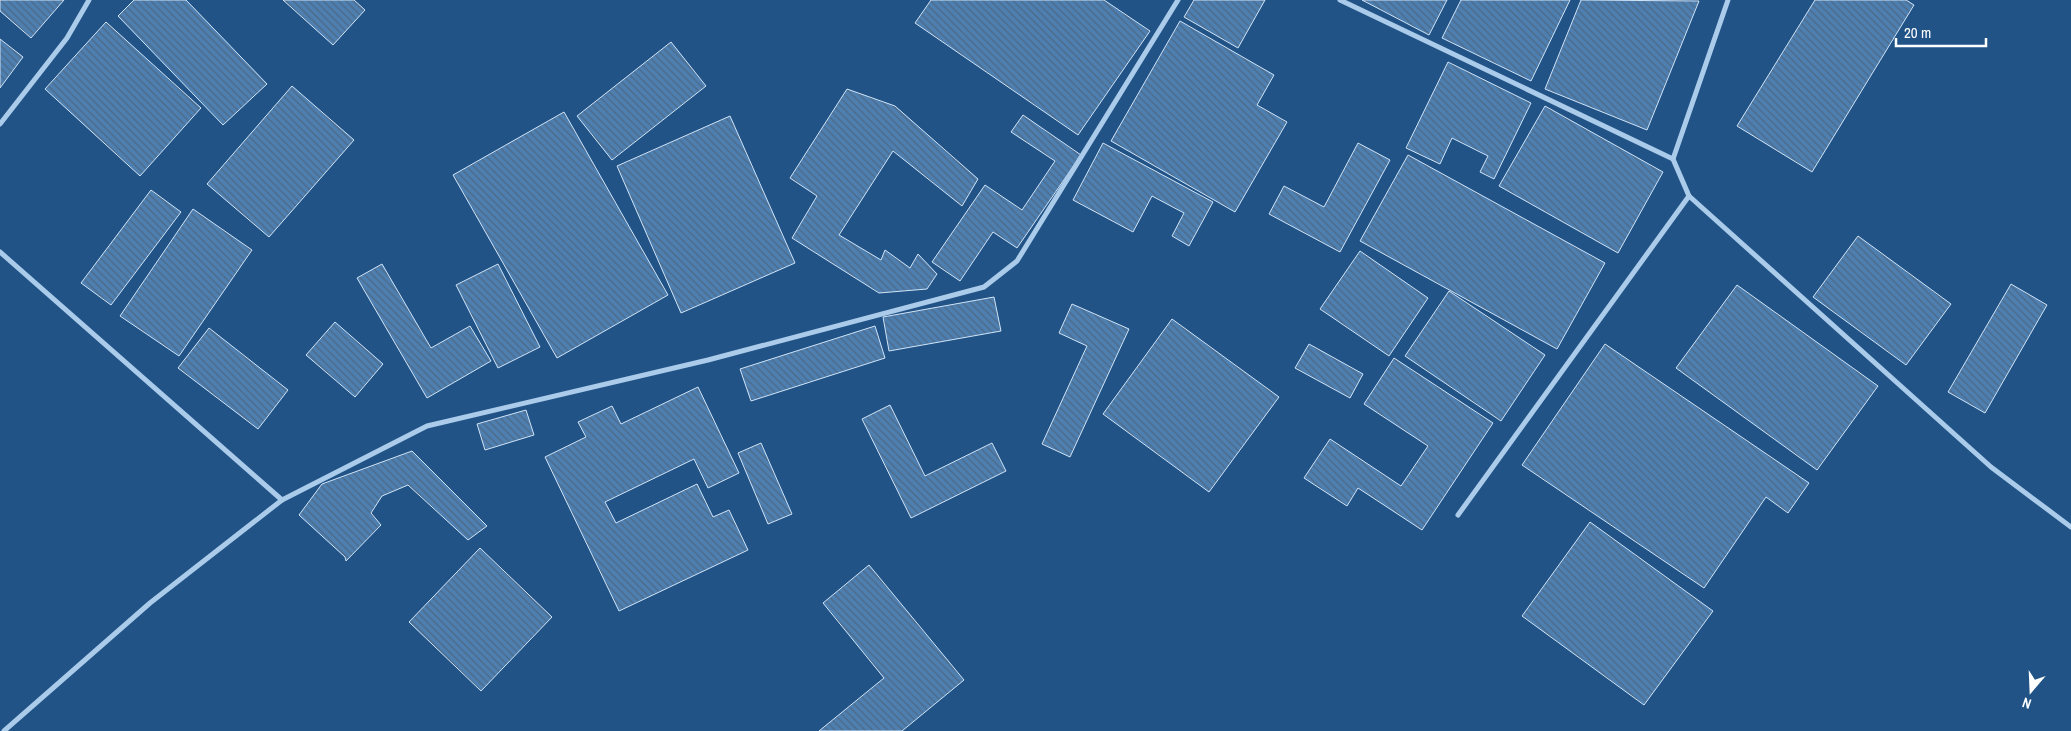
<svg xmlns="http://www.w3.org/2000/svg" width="2071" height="731" viewBox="0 0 2071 731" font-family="'Archivo Narrow',sans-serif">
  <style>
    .building { fill: url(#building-back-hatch); stroke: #d0e4f7 }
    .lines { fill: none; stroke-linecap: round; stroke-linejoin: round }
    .street { stroke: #abcbea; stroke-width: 5 }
  </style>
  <defs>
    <pattern id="building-back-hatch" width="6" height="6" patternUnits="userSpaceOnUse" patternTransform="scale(1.25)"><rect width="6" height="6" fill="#4e7fb1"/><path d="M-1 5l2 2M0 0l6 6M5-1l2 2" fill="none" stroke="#4d6884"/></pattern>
  </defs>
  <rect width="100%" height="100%" fill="#215387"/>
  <g class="building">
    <path d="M0 0H64L31 38 0 11Z"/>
    <path d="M134 0H186L267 84 223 125 118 16Z"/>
    <path d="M283 0H354L365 10 333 45Z"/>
    <path d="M931 0H1104L1150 31 1078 135 915 23Z"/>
    <path d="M1194 0H1265L1238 48 1184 17Z"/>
    <path d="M1362 0H1447L1429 35Z"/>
    <path d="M1461 0H1570L1531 81 1442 38Z"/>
    <path d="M1581 0 1699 1 1647 130 1545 89Z"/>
    <path d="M1815 0H1906L1914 5 1812 172 1737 126Z"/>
    <path d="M1180 21 1274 75 1257 105 1287 122 1235 212 1111 141Z"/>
    <path d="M106 22 201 108 140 176 45 89Z"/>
    <path d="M0 39 23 57 0 88Z"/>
    <path d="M671 42 706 86 612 160 577 116Z"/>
    <path d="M1448 62 1531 103 1494 179 1480 172 1488 156 1452 138 1440 164 1406 148Z"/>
    <path d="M292 86 354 140 269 237 207 184Z"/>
    <path d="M847 89 895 106 978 179 962 206 893 151 839 235 881 260 885 250 910 268 918 254 937 274 927 289 879 293 792 238 817 196 790 178Z"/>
    <path d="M1545 106 1663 172 1618 253 1499 186Z"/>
    <path d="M564 112 668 295 557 358 453 175Z"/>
    <path d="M1023 115 1081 155 1017 248 993 232 960 281 932 262 985 185 1022 210 1055 161 1011 132Z"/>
    <path d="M730 116 795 263 681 313 617 166Z"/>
    <path d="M1103 143 1213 202 1189 246 1172 236 1184 213 1152 196 1133 232 1073 200Z"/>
    <path d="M1358 143 1390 160 1340 252 1269 214 1284 186 1324 207Z"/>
    <path d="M1408 155 1605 263 1557 349 1360 241Z"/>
    <path d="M151 190 181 212 111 305 81 283Z"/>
    <path d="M193 209 252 250 179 356 120 316Z"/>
    <path d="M1858 236 1951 304 1906 365 1813 297Z"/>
    <path d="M1360 251 1428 298 1389 356 1320 309Z"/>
    <path d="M382 264 431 348 470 326 491 361 427 398 357 278Z"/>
    <path d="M498 264 540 347 498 368 456 285Z"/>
    <path d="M2011 284 2047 305 1985 413 1948 392Z"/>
    <path d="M1737 285 1878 386 1817 470 1676 368Z"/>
    <path d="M1449 291 1545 355 1501 421 1405 356Z"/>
    <path d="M994 297 1001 331 889 351 883 317Z"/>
    <path d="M1072 304 1129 329 1070 457 1042 444 1087 346 1059 333Z"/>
    <path d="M1172 319 1279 397 1209 492 1103 414Z"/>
    <path d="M335 322 383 364 355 397 306 355Z"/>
    <path d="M875 326 885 358 751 401 740 369Z"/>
    <path d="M209 328 288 390 258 429 178 368Z"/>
    <path d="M1309 344 1363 374 1350 398 1295 368Z"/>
    <path d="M1605 344 1809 483 1788 513 1766 497 1704 588 1522 465Z"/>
    <path d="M1394 358 1493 423 1422 530 1358 488 1347 506 1304 478 1330 439 1401 486 1428 446 1364 404Z"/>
    <path d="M698 387 739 473 708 488 694 459 605 502 616 523 697 484 713 517 729 510 748 550 619 611 545 457 586 437 578 422 612 406 621 424Z"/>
    <path d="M890 405 925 476 992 443 1006 471 911 518 862 419Z"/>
    <path d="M526 410 534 435 485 450 477 424Z"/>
    <path d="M761 443 792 514 768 524 738 453Z"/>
    <path d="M412 451 487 526 468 540 408 485 382 496 371 513 381 525 346 561 345 557 299 515 322 484Z"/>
    <path d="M1590 522 1713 611 1644 705 1522 616Z"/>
    <path d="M480 548 552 617 481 691 409 622Z"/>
    <path d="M869 565 964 680 902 731H819L884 678 823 603Z"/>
  </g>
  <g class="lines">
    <g class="street">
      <path d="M1340 0 1673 159 1689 196 1991 467 2071 527"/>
      <path d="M0 124 67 38 89 0"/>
      <path d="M1673 159 1728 0"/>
      <path d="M0 252 282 500"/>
      <path d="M1458 515 1689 196"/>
      <path d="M4 731 150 603 282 500 427 426 708 360 984 287 1017 261 1178 0"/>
    </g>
  </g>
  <g transform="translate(2031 691) rotate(199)" stroke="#215387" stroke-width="4" paint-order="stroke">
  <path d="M0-4L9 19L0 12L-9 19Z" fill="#ffffff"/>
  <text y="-8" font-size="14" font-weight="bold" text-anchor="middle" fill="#ffffff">N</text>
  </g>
  <path d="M1896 38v8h90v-8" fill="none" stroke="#ffffff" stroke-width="2.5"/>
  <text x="1904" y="38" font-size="15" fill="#ffffff" stroke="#215387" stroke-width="4" paint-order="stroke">20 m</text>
</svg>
